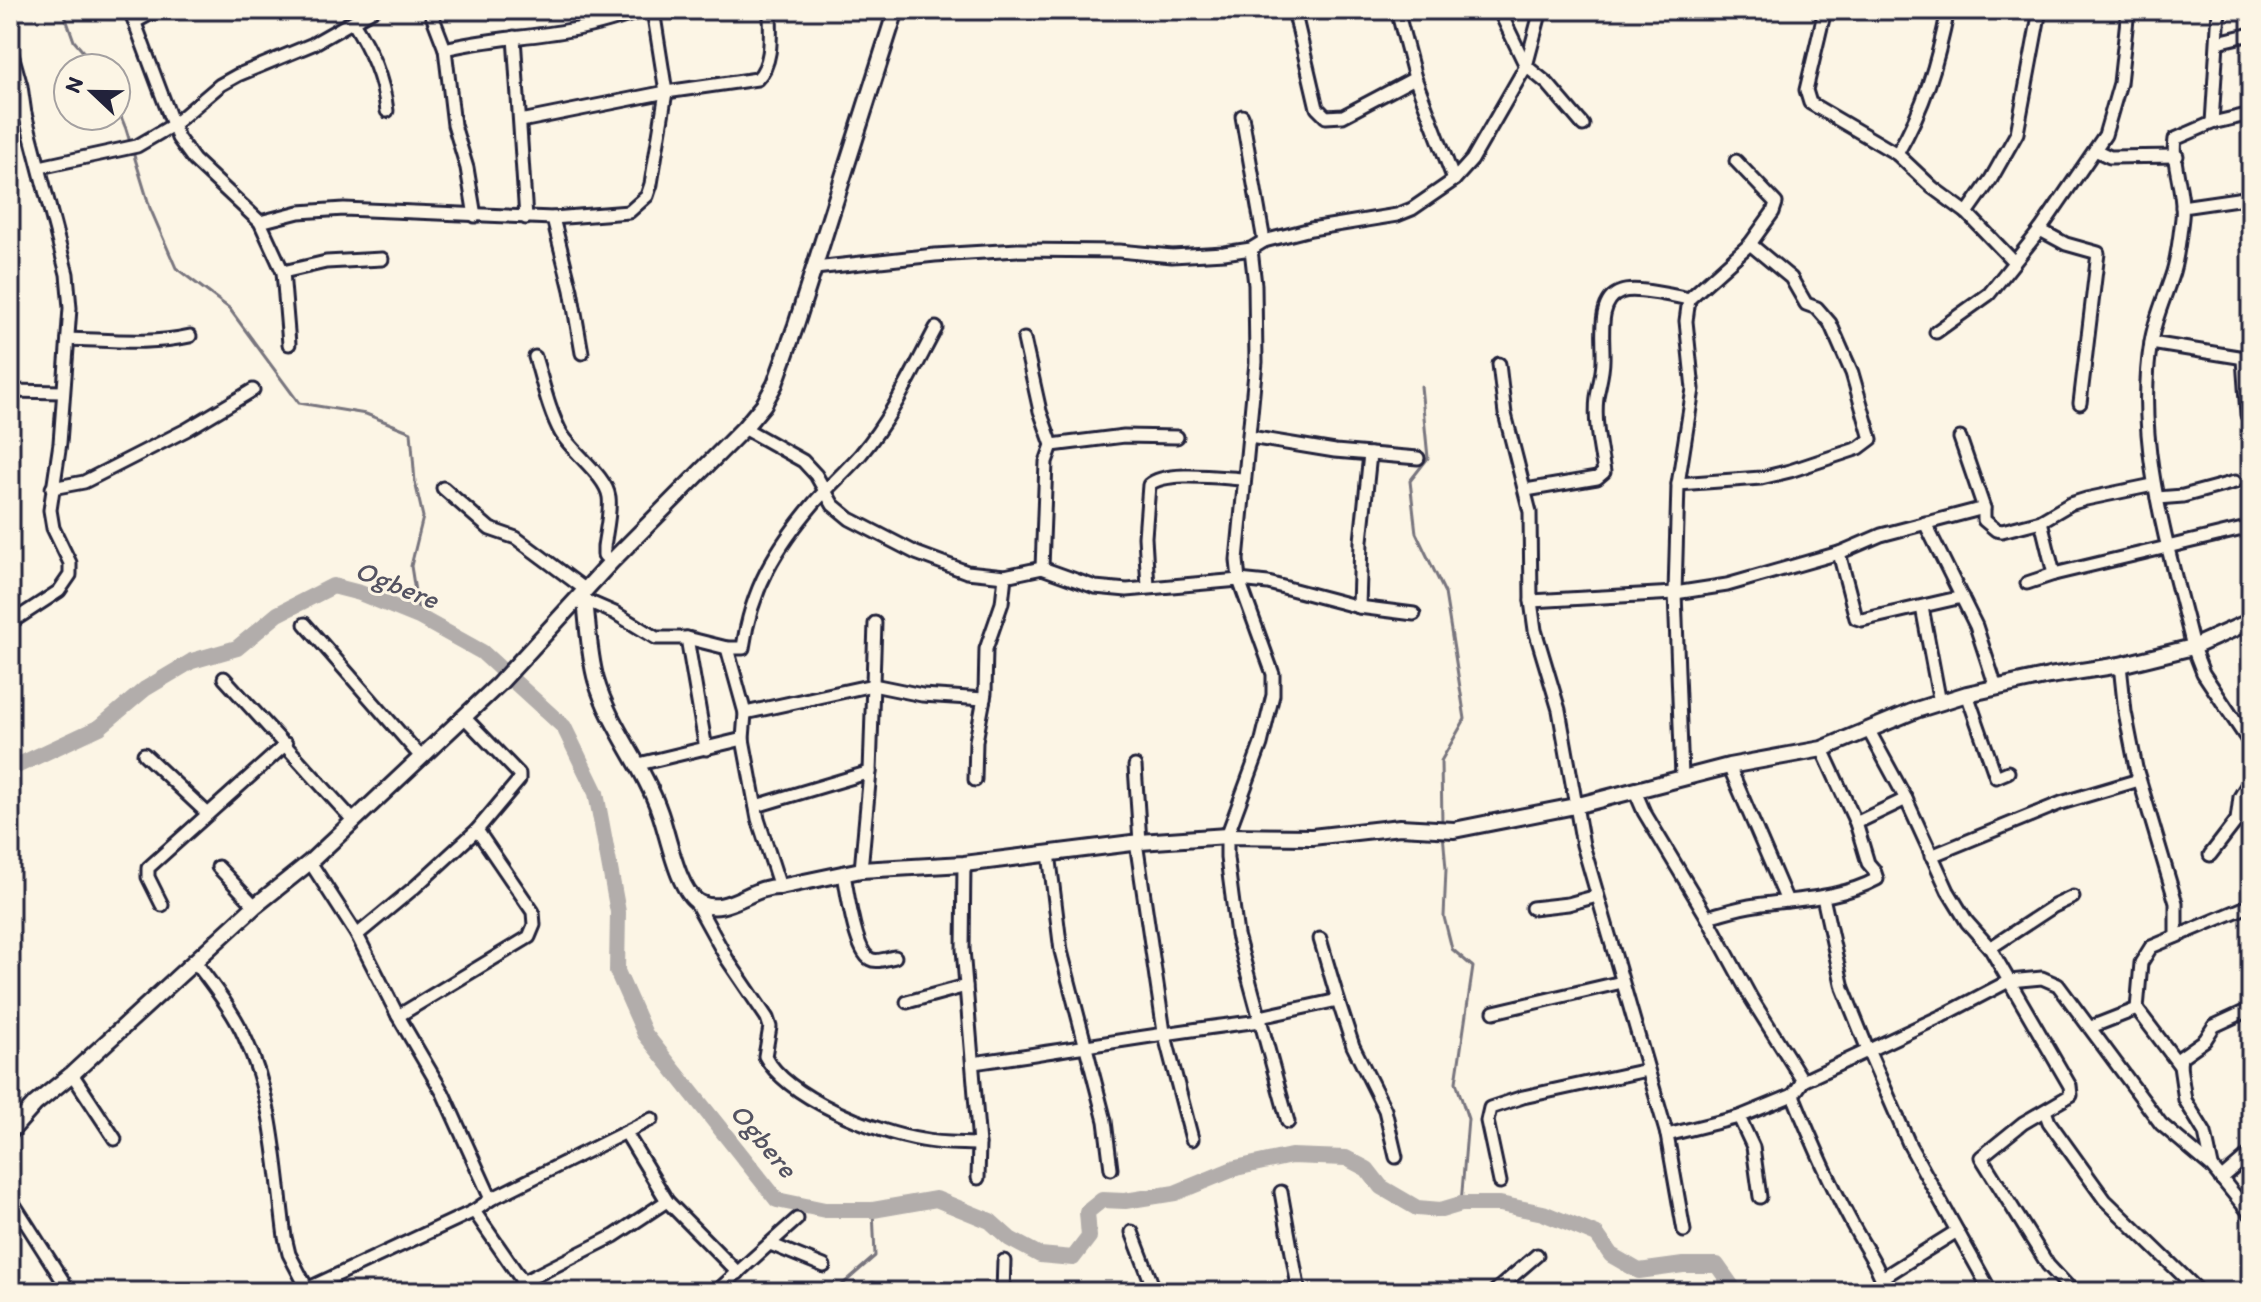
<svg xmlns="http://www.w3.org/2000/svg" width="2261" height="1302" viewBox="0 0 2261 1302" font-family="Itim,sans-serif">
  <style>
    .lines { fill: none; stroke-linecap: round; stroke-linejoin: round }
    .stream { stroke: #78757e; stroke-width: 3 }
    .river { stroke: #b2adab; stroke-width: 16 }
    .minor-casing { stroke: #22223b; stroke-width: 17 }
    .tertiary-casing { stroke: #22223b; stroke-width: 20 }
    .secondary-casing { stroke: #22223b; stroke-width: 20 }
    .minor { stroke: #fcf5e5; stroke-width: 11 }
    .tertiary { stroke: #fcf5e5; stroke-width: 14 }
    .secondary { stroke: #fcf5e5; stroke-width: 14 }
    .labels { text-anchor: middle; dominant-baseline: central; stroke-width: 6; stroke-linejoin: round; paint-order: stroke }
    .water-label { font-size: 28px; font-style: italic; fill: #545362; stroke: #fcf5e5 }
  </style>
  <rect width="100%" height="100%" fill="#fcf5e5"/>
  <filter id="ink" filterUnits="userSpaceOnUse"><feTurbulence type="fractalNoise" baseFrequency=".0125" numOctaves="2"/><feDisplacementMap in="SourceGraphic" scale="16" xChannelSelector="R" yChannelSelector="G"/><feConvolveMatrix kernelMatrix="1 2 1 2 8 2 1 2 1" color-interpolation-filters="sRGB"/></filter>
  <g filter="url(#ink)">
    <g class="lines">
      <g class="stream">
        <path d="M63 10 74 41 97 68"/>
        <path d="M116 104 126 129 150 208 176 268 229 308 299 403 366 414 411 432 415 482 423 517 411 566 419 617"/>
        <path d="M1421 386 1428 458 1410 481 1416 533 1445 593 1465 719 1441 761 1442 825"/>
        <path d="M1443 833 1446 869 1444 917 1452 949 1473 967 1456 1082 1468 1119 1461 1204"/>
        <path d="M834 1292 875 1256 873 1210"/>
      </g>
      <path class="river" d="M10 769 100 727 145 689 192 661 237 648 278 614 333 586 360 593 419 617 482 652 564 727 596 793 618 912 617 971 645 1034 777 1200 825 1210H873L936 1199 990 1221 1010 1239 1040 1255 1073 1258 1089 1237 1087 1212 1102 1200 1125 1201 1175 1193 1236 1168 1291 1156 1346 1158 1367 1169 1381 1187 1417 1208 1441 1210 1461 1204H1500L1543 1213 1597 1235 1611 1255 1639 1271 1683 1265H1717L1736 1292"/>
      <g class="minor-casing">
        <g id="minor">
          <path d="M130 10 178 138 194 160 260 222 283 272 289 344"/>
          <path d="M430 10 445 49 454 125 467 168 475 216"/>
          <path d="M1294 10 1317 108 1326 117 1343 116 1415 78"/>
          <path d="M1397 10 1415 78 1454 180"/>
          <path d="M1499 10 1526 66 1548 84 1583 125"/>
          <path d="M1825 10 1806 90 1810 103 1897 154 1933 188 1967 213 2014 262"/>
          <path d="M135 22 157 10"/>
          <path d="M353 22C371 51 383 77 387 111"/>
          <path d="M514 37 526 218"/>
          <path d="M2218 42 2251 34"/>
          <path d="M10 47 21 86 25 114"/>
          <path d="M445 49C489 38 528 38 571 30 597 26 620 18 645 10"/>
          <path d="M2251 114 2212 123 2175 139C2171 164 2185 192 2182 218 2180 235 2178 255 2173 272 2166 295 2155 317 2151 342 2134 445 2169 548 2193 647L2203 673 2251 745"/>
          <path d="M1242 116 1264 241"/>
          <path d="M10 117 25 114 67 274 70 308 60 443 50 510 53 528 70 563V575L59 591 10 623"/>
          <path d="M521 121 666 92 757 79C774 63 770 32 770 10"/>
          <path d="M2212 123 2219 10"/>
          <path d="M2095 150 2110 157 2177 156"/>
          <path d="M1897 154C1925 105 1937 65 1948 10"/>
          <path d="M40 167 137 146 173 125 220 85 238 75 313 44 373 10"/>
          <path d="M2182 207 2251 197"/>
          <path d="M1967 213 1991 179 2017 133 2040 10"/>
          <path d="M553 218 571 290 582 353"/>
          <path d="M260 222 299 212 344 209 553 218 629 212 647 196 651 184 666 92 653 10"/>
          <path d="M2040 230 2066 244 2098 253 2080 403"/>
          <path d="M1251 249 1255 285 1256 362 1237 560 1239 580 1273 674V695L1261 744 1227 836V858L1237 935 1288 1122"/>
          <path d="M815 268 935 255 1018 250 1119 251 1172 256 1224 253 1251 249 1264 241 1311 229 1397 215 1412 209 1454 180 1472 160 1526 66 1541 10"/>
          <path d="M283 272 326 262 382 259"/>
          <path d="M1936 332 1989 294 2040 230 2105 135 2120 83 2128 10"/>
          <path d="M68 339C109 340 150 345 190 336"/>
          <path d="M1024 339 1040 411 1052 445 1046 462 1042 568"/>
          <path d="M2151 343 2251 359"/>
          <path d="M535 357C543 382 548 409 561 433 573 453 606 476 609 497 611 512 606 531 604 547V555L611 562"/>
          <path d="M2243 359 2247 415"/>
          <path d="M1499 364 1505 414 1530 512 1531 601 1535 630 1559 710 1583 845 1667 1135 1684 1231"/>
          <path d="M10 391 63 392"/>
          <path d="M744 428 803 461 816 475 833 505 850 519 916 553 967 572 1005 576 1042 568 1095 587 1127 590 1239 580 1268 583 1359 607 1414 614"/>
          <path d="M1250 437 1335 451 1418 458"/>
          <path d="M1960 438 1984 508V520L1996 530 2002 531 2041 521 2070 504 2086 499 2153 485"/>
          <path d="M1052 445 1124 436 1177 437"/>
          <path d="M1678 484 1761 478 1790 471 1859 448 1871 439 1852 373 1830 323 1817 308 1806 304 1791 278 1750 244"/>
          <path d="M52 488 84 482 186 430 253 390"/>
          <path d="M443 488 490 529 516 538 586 590"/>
          <path d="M1526 490 1597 478 1604 472C1600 448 1594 422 1597 397 1599 385 1603 373 1603 360 1604 340 1596 300 1621 292 1635 286 1673 296 1689 299"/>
          <path d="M2157 498 2183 496 2235 482"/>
          <path d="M2041 521 2054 574"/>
          <path d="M1925 523 1976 626 1996 687"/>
          <path d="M1839 553 1856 618 1862 620 1962 597"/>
          <path d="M2027 583 2054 574 2251 527"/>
          <path d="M1148 587 1145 537 1149 485C1165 470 1222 478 1244 479"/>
          <path d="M585 600 615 613 656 638H687L727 648H743C751 589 776 548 814 503 829 486 846 471 861 454 892 417 913 371 936 328"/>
          <path d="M1531 601 1675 593 1727 585 1839 553 1881 535 1984 508"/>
          <path d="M1359 607 1361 541 1370 454"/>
          <path d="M1922 607 1940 703"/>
          <path d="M305 624 421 757"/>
          <path d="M687 638 706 749"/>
          <path d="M727 648 745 713 743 739 758 819 780 887"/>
          <path d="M2120 665 2125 712 2136 768 2176 903V936"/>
          <path d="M224 678 352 819"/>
          <path d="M1967 694 1996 777 2008 772"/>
          <path d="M745 713 873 685 922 695 984 699"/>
          <path d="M1869 731 1906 799 1948 891 1967 922 1990 948 2070 1086 2071 1095 2023 1123 1981 1157 2048 1265 2073 1292"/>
          <path d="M144 754 208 814"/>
          <path d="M639 764 743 739"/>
          <path d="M1135 766 1140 842"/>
          <path d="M1729 766 1787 901"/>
          <path d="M1682 777 1675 593 1678 484 1693 389 1686 321 1689 299 1750 244 1773 212 1776 203 1736 161"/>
          <path d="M975 780 976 741 985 693 986 649 1002 603 1005 576"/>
          <path d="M1635 791 1644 812 1707 917 1751 998 1803 1081"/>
          <path d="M756 806 870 772"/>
          <path d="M1856 823 1906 799"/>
          <path d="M1136 842 1164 1032 1192 1139"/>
          <path d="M1049 853 1061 951 1105 1121 1111 1169"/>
          <path d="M2210 855 2237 820 2240 797 2251 779"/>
          <path d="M1931 856 2061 803 2139 780"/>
          <path d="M310 862 357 935 398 1016 443 1093 491 1199"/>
          <path d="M964 864 963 949 979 1144 978 1178"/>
          <path d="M218 867 255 906"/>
          <path d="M861 870 870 772 875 623"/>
          <path d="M844 874C847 890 855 951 870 959 877 963 888 958 895 957"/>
          <path d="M1823 897 1843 988 1868 1050 1910 1146 1991 1292"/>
          <path d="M695 901 727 959 767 1018 770 1027 765 1056C787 1098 877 1133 922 1140 941 1144 960 1143 979 1144"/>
          <path d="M162 905 148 877V868L286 744"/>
          <path d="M1532 908 1568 904 1597 896"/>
          <path d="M1707 917C1723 913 1739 907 1756 905 1796 899 1840 899 1877 879L1874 870 1868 863 1856 823 1822 749"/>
          <path d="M357 935 415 887 477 830 519 780V774L464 717"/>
          <path d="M1320 939 1338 1000"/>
          <path d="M1990 948 2054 906 2073 897"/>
          <path d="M194 960C212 985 233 1010 245 1038 274 1099 276 1171 285 1237L289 1254 309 1292"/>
          <path d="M907 1002 966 986"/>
          <path d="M2137 1009 2180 1066 2185 1100 2205 1133 2212 1166"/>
          <path d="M1494 1012 1622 982"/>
          <path d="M398 1016 529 937 534 925 533 912 477 830"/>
          <path d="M1260 1017 1338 1000 1353 1046 1385 1110 1396 1157"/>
          <path d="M2091 1027 2137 1009 2141 963 2151 947 2251 905"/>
          <path d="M973 1063C1069 1050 1164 1032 1261 1021"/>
          <path d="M2180 1066 2181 1057 2205 1040 2214 1026 2242 1013"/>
          <path d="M72 1074 115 1139"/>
          <path d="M2045 1111 2049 1122 2105 1200 2200 1292"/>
          <path d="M1739 1117 1753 1147 1760 1197"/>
          <path d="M626 1133 667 1201 738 1273"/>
          <path d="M1667 1135 1739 1117 1793 1095"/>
          <path d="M2221 1179 2251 1153"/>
          <path d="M1500 1182 1487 1121 1490 1108 1523 1097 1647 1070"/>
          <path d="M1281 1192 1299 1292"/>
          <path d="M10 1198 70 1292"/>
          <path d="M474 1211 523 1282"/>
          <path d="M1132 1232 1155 1292"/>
          <path d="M770 1244 824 1266"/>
          <path d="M1882 1278 1957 1231"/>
          <path d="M307 1289 474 1211 491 1199 652 1119"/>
          <path d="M873 1290 874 1292"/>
          <path d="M516 1292 523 1282 614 1236 667 1201"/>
          <path d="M716 1292 797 1219"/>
          <path d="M1003 1292 1004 1261"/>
          <path d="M1494 1292 1537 1255"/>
          <path d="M1886 1292C1879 1265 1862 1244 1850 1220 1828 1179 1810 1137 1793 1095L1803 1081 1942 1016 2009 981 2042 978 2058 985 2161 1124 2212 1167 2251 1215"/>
          <path d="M2250 1292 2251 1290"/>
        </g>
      </g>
      <g class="tertiary-casing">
        <path id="tertiary" d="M580 597 585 600C588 626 589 655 596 680 610 728 644 766 660 813 668 835 678 891 698 902 725 918 752 885 780 887L861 870 964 864 1140 842 1227 836 1312 837 1400 827 1454 830 1575 806 1729 766 1822 749 1916 710 1967 694 2049 676 2120 665 2193 647 2251 621"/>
      </g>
      <g class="secondary-casing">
        <path id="secondary" d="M10 1132 35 1104 72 1074 255 906 310 862 499 684 611 562 744 428 764 404 775 384 796 325 896 10"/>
      </g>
      <use href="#minor" class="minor"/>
      <use href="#tertiary" class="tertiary"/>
      <use href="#secondary" class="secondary"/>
    </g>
  </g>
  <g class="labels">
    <g class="water-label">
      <text transform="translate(397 584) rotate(22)">Ogbere</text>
      <text transform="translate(764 1140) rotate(50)">Ogbere</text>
    </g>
  </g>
  <rect width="2261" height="1302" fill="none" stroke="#fcf5e5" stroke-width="40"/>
  <rect x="20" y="20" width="2221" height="1262" fill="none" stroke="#22223b" stroke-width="3" filter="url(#ink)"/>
  <g transform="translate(92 92) rotate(292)"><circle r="38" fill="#fcf5e5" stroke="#a5a1a1" stroke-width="2"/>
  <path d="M0-6L14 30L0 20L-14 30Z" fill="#22223b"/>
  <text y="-12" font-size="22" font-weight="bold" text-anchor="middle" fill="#22223b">N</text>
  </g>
</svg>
